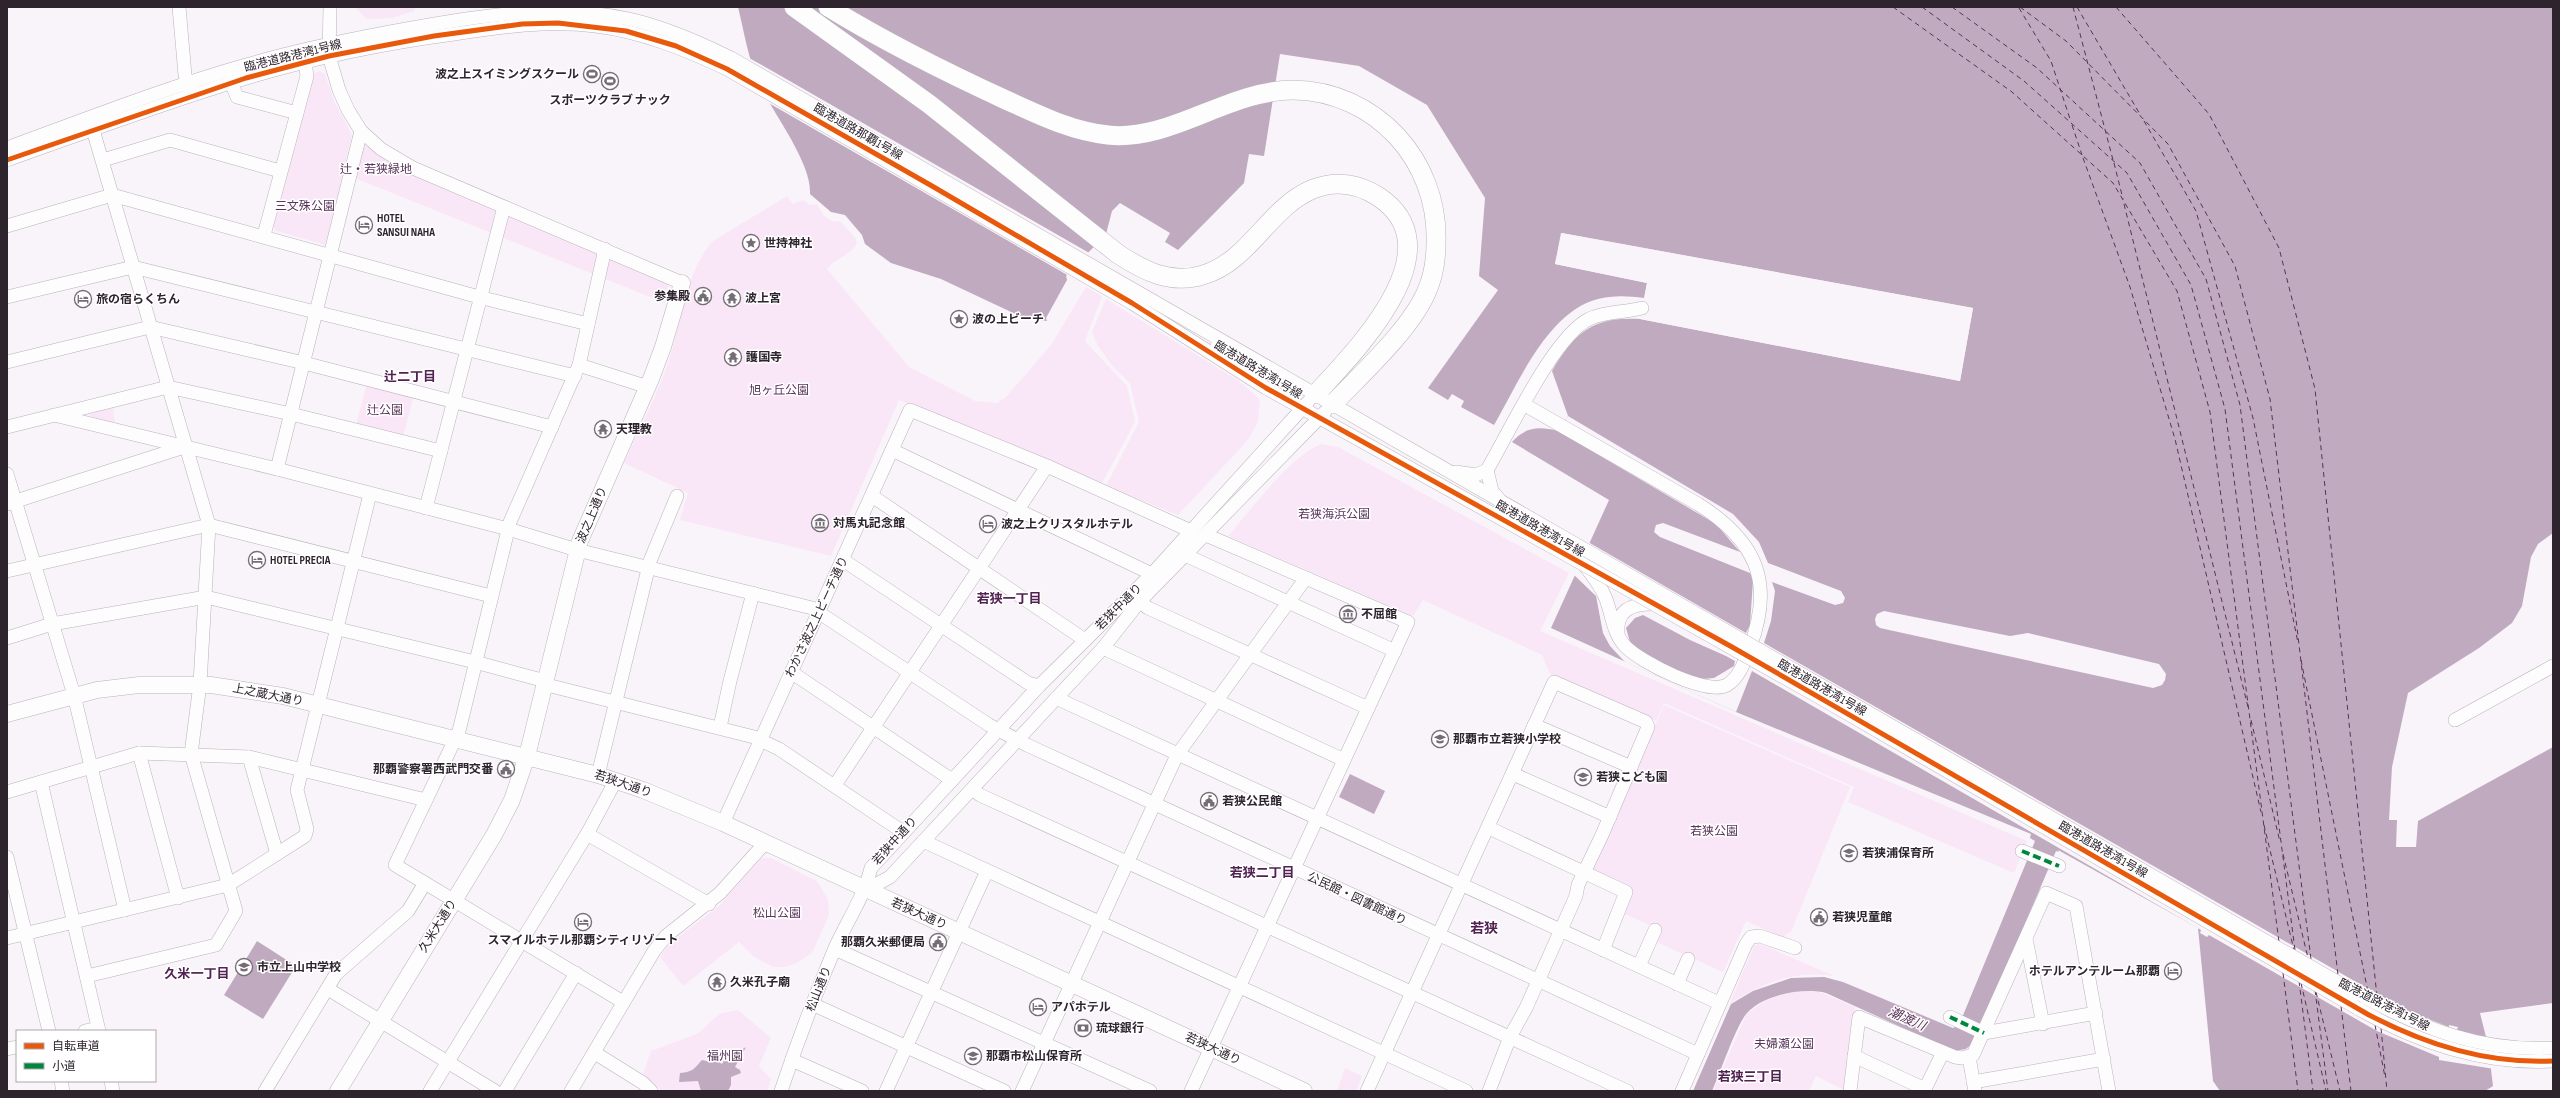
<svg xmlns="http://www.w3.org/2000/svg" width="2560" height="1098" viewBox="0 0 2560 1098" font-family="'Sofia Sans Condensed','Noto Sans JP',sans-serif">
  <style>
    .green { fill: #f9e7f8 }
    .water { fill: #c0aabf }
    .pier { fill: #f9f4f9; fill-rule: evenodd }
    .lines { fill: none; stroke-linecap: round; stroke-linejoin: round }
    .ferry { stroke: #583258; stroke-width: 1; stroke-dasharray: 5 4; stroke-linecap: butt }
    .minor-casing { stroke: #bab3ba; stroke-width: 14 }
    .major-casing { stroke: #bab3ba; stroke-width: 17 }
    .highway-casing { stroke: #bab3ba; stroke-width: 20 }
    .minor { stroke: #fefdfe; stroke-width: 13 }
    .major { stroke: #fefdfe; stroke-width: 16 }
    .highway { stroke: #fefdfe; stroke-width: 19 }
    .minor-bridge-casing { stroke: #bab3ba; stroke-width: 14; stroke-linecap: butt }
    .minor-bridge { stroke: #fefdfe; stroke-width: 13 }
    .quiet { stroke: #00873e; stroke-width: 4; stroke-dasharray: 8 4; stroke-linecap: butt }
    .cycleway-casing { stroke: #fff; stroke-width: 8 }
    .cycleway { stroke: #e8590c; stroke-width: 5 }
    .labels { text-anchor: middle; dominant-baseline: central; stroke-width: 3; stroke-linejoin: round; paint-order: stroke }
    .street-label { font-size: 12px; fill: #2e242e; stroke: #fff }
    .poi-label { font-size: 12px; font-weight: bold; fill: #2e242e; stroke: #fff; text-anchor: start }
    .park-label { font-size: 12px; fill: #593359; stroke: #fff }
    .neighbourhood-label { font-size: 13px; font-weight: bold; fill: #512152; stroke: #fff }
    .water-label { font-size: 13px; font-style: italic; fill: #583258; stroke: #fff }
    .quarter-label { font-size: 14px; font-weight: bold; fill: #512152; stroke: #fff }
  </style>
  <rect width="100%" height="100%" fill="#f9f4f9"/>
  <g class="green">
    <path d="M355 7H416L414 11 392 18 366 19Z"/>
    <path d="M319 71 325 74 334 101 352 135 326 245 276 231 271 221 313 75Z"/>
    <path d="M363 144 446 185 669 282 665 303 355 178Z"/>
    <path d="M787 196 793 204 803 200 810 205 817 204 824 216 834 222 840 221 856 239 857 243C850 257 836 257 827 269L909 367 975 401 997 403 1006 397 1051 345 1086 287 1102 296 1085 341 1127 386 1135 422 1102 483 899 400 831 556 680 520 688 493 624 463C639 430 656 397 668 363 682 322 684 274 713 241Z"/>
    <path d="M1106 299 1239 381 1260 400 1258 422 1248 440 1178 515 1106 486 1139 422 1130 383 1114 368 1098 346 1092 332Z"/>
    <path d="M367 383 414 395 403 437 356 425Z"/>
    <path d="M113 405 115 424 88 415Z"/>
    <path d="M1321 444 1338 447 1569 573 1540 631 2027 841 2014 873 1848 802 1854 787 1664 703 1656 721 1550 674 1542 655 1423 600 1413 616 1228 536C1251 510 1289 457 1321 444Z"/>
    <path d="M1664 705 1850 787 1791 932 1782 937 1746 921 1723 972 1654 941 1659 929 1620 912 1629 889 1597 874 1593 869Z"/>
    <path d="M761 858H771L818 882 828 900 829 915 812 953 795 964 783 967H773L754 957 739 942 683 986 660 957 670 943 718 907Z"/>
    <path d="M1760 944 1832 975 1833 976C1792 970 1765 983 1730 1003L1754 946Z"/>
    <path d="M1812 989 1855 1007 1846 1091 1816 1076 1809 1091H1713L1746 1015C1764 998 1788 991 1812 989Z"/>
    <path d="M738 1010 771 1038 759 1066 771 1079 767 1091H662L643 1074 651 1051 699 1033 719 1014Z"/>
    <path d="M1345 1068 1362 1076 1356 1091H1337Z"/>
  </g>
  <g class="water">
    <path d="M738 7H2553V533L2538 544 2531 557 2522 606 2512 623 2479 648 2408 693 2392 767 2389 820H2397L2396 847H2416L2418 821 2553 747V1003L2480 1013 2488 1045 2493 1086 2485 1091H2220L2213 1081 2198 928 2058 850 2059 852 2056 851 1975 1041 1966 1049 1954 1051 1826 993C1803 987 1758 995 1744 1017 1733 1034 1721 1071 1712 1091H1693L1731 1004 1753 991 1791 978 1824 977 1843 982 1953 1028 1959 1025 2035 841 2030 838 2031 834 1736 712 1551 628 1609 500 1512 442C1525 427 1539 426 1558 431L1568 416 1552 371C1575 332 1593 316 1640 319L1960 381 1973 308 1562 233 1555 264 1647 283 1644 298C1629 296 1613 295 1598 299 1547 312 1518 384 1494 425L1461 407 1464 401 1452 394 1448 400 1428 388 1498 290 1479 276 1485 198 1427 105 1359 66 1280 54 1264 156 1249 154 1244 183 1178 250 1165 242 1170 233 1120 203 1112 211 1106 234 1066 276 1067 280 1046 318 1047 321 1024 318 941 279 891 263 865 244 862 235 845 215 831 212 810 194C812 162 771 111 758 81 748 58 744 31 738 7Z"/>
    <path d="M1350 774 1385 791 1374 814 1339 797Z"/>
    <path d="M257 941 296 966 263 1019 224 995Z"/>
    <path d="M746 1047 735 1067 740 1070 741 1073 731 1077V1085L728 1091H701L698 1081 679 1082 680 1073C693 1072 694 1069 702 1060L710 1062 718 1061 722 1064 725 1059Z"/>
  </g>
  <g class="pier">
    <path d="M749 58 767 68 1091 254 1082 260 1069 276 767 102 756 81Z"/>
    <path d="M1561 233 1973 308 1960 381 1640 319 1641 317 1959 379 1971 310 1563 235 1558 263 1648 281 1646 298 1644 300 1647 283 1555 264Z"/>
    <path d="M1568 416 1733 514 1759 542 1768 563 1841 591 1845 598 1843 603 1835 605 1772 582 1775 591 1771 621 1764 643 2405 1010 2449 1027V1025L2458 1027 2457 1030 2489 1038 2494 1069 2439 1060V1057L2377 1031 2209 935 2207 937 2200 933 2201 930 1752 671 1736 712 1625 662 1610 646 1603 633 1596 596 1573 574 1588 542 1746 633 1750 625 1753 580 1750 573 1660 537 1654 532 1656 525 1663 523 1740 552 1716 524 1558 431ZM1643 615 1690 640 1726 656 1735 661 1734 666 1714 678 1702 679 1688 676 1641 652 1630 642 1626 628 1635 618Z"/>
    <path d="M1884 611 2010 636 2028 633 2159 664 2166 674 2165 680 2162 685 2153 688 1880 628 1876 625 1875 619 1877 614Z"/>
  </g>
  <g class="lines">
    <g class="ferry">
      <path d="M1893 7 2012 92 2113 183 2177 291 2210 412 2279 942"/>
      <path d="M1922 7 2024 81 2127 173 2191 285 2225 409 2295 950"/>
      <path d="M1952 7 2037 68 2140 163 2206 279 2240 405 2311 959"/>
      <path d="M2020 7 2066 41 2168 144 2235 266 2270 399 2338 975"/>
      <path d="M2073 7 2113 160"/>
      <path d="M2077 7 2141 116"/>
      <path d="M2116 7 2209 114 2279 248 2315 389 2377 997"/>
      <path d="M2019 8 2051 61 2071 122"/>
      <path d="M2144 121 2196 211 2253 418 2298 643"/>
      <path d="M2072 125 2082 155"/>
      <path d="M2083 158 2130 287 2175 439 2261 812"/>
      <path d="M2114 163 2123 199"/>
      <path d="M2124 204 2248 707"/>
      <path d="M2301 660 2368 992"/>
      <path d="M2251 720 2280 842"/>
      <path d="M2264 825 2294 950"/>
      <path d="M2283 854 2308 958"/>
      <path d="M2283 973 2298 1091"/>
      <path d="M2299 981 2313 1091"/>
      <path d="M2301 983 2326 1091"/>
      <path d="M2315 990 2328 1091"/>
      <path d="M2316 992 2340 1091"/>
      <path d="M2341 1006 2351 1091"/>
      <path d="M2375 1025 2385 1077"/>
      <path d="M2381 1028 2387 1091"/>
    </g>
    <g class="minor-casing">
      <g id="minor">
        <path d="M179 7 185 75 190 92"/>
        <path d="M330 7 329 56 339 90 348 110 361 131 381 149 413 168 682 283"/>
        <path d="M231 82 237 97 297 113"/>
        <path d="M7 148C86 119 165 88 246 65 301 49 356 38 412 28 483 15 557 4 629 19 665 27 699 42 731 58L1570 541"/>
        <path d="M7 160C81 134 155 106 230 83 303 60 378 44 454 34 501 27 548 20 596 26 643 32 684 49 727 69L1132 303 1266 388 1563 553"/>
        <path d="M103 160 170 140 280 171"/>
        <path d="M7 226 112 195 479 297 588 324"/>
        <path d="M264 235 307 76 305 62"/>
        <path d="M605 249 579 365 510 522 459 731 395 865 623 1002"/>
        <path d="M7 297 133 267 575 376"/>
        <path d="M1217 346 1257 373"/>
        <path d="M7 362 150 327 304 363 552 427"/>
        <path d="M579 365 648 387"/>
        <path d="M1525 405 1698 504C1755 540 1775 581 1750 647 1745 660 1740 677 1727 685 1707 696 1640 662 1625 646 1613 633 1612 615 1606 599 1601 586 1593 576 1585 566"/>
        <path d="M54 415 277 469 508 529 577 550 812 608 989 725 1027 745 1698 1054"/>
        <path d="M7 427 168 387 291 414 441 451"/>
        <path d="M892 450 1152 574"/>
        <path d="M277 469 361 131"/>
        <path d="M1487 470 1492 491 1499 499"/>
        <path d="M1456 472 1476 475 1487 470C1509 433 1553 337 1589 319 1606 311 1624 313 1642 308"/>
        <path d="M7 474 74 695 125 910"/>
        <path d="M872 496 1085 640"/>
        <path d="M7 504 184 447"/>
        <path d="M426 508 504 207"/>
        <path d="M1185 555 1395 651"/>
        <path d="M843 560 1028 683 1039 686"/>
        <path d="M7 571 209 525 491 596"/>
        <path d="M1133 596 1148 608 1368 708"/>
        <path d="M1618 634C1616 610 1631 604 1652 604"/>
        <path d="M7 638 52 624 206 597 475 662 538 679 551 686 754 737 779 749 903 832"/>
        <path d="M1103 648 1344 760"/>
        <path d="M791 672 952 780"/>
        <path d="M1056 698 1719 1003"/>
        <path d="M2455 720 2553 666"/>
        <path d="M1534 725 1631 767"/>
        <path d="M720 727 730 681 753 593"/>
        <path d="M139 753 178 898"/>
        <path d="M249 757 277 854"/>
        <path d="M1513 774 1610 817"/>
        <path d="M598 775 650 561 677 496"/>
        <path d="M41 782 99 1031"/>
        <path d="M835 785 1047 466"/>
        <path d="M973 790 980 795 1627 1091"/>
        <path d="M7 792 139 753 249 757 426 800"/>
        <path d="M723 823 910 410 1047 466 1191 531"/>
        <path d="M1489 828 1626 892 1603 950"/>
        <path d="M587 834 709 904"/>
        <path d="M923 841 1466 1091"/>
        <path d="M2022 851 2059 866"/>
        <path d="M7 857 49 1031"/>
        <path d="M866 890 890 877 1103 648 1140 601 1325 412"/>
        <path d="M7 938 228 885 305 836 307 829 297 790 370 494"/>
        <path d="M2026 939 2043 1024"/>
        <path d="M835 949 1150 1091"/>
        <path d="M1639 966 1655 930"/>
        <path d="M87 976 216 945 236 911 191 754 200 684 209 525 93 130"/>
        <path d="M1677 984 1688 959"/>
        <path d="M328 989 495 1091"/>
        <path d="M2358 994C2422 1028 2479 1052 2553 1048"/>
        <path d="M812 1004 1004 1091"/>
        <path d="M2357 1008C2418 1043 2483 1065 2553 1061"/>
        <path d="M1950 1017 1984 1033 2096 1013"/>
        <path d="M85 1031 98 1028"/>
        <path d="M7 1049 17 1047"/>
        <path d="M595 1053 643 1083 651 1091"/>
        <path d="M1854 1056 1925 1089V1091"/>
        <path d="M1969 1057 1975 1091"/>
        <path d="M792 1060 862 1091"/>
        <path d="M61 1081 63 1091"/>
        <path d="M111 1081 113 1091"/>
        <path d="M1973 1082 2104 1059"/>
        <path d="M265 1091 336 974 408 911 425 883"/>
        <path d="M430 1091 587 834 616 780"/>
        <path d="M505 1091 576 973"/>
        <path d="M571 1091 654 951 666 936 720 893 765 843"/>
        <path d="M781 1091C797 1043 815 995 835 948 847 921 864 897 871 868L1039 686 1152 574 1308 402"/>
        <path d="M886 1091 987 871"/>
        <path d="M1022 1091 1177 755 1306 578"/>
        <path d="M1191 1091 1408 622 1206 535"/>
        <path d="M1367 1091 1554 682 1646 722 1648 727 1602 835 1578 885 1576 896 1526 1008 1510 1037 1489 1091"/>
        <path d="M1682 1091 1746 944 1751 937 1760 936 1795 948"/>
        <path d="M1850 1091 1859 1017 1955 1057 1962 1058 1973 1055 2046 893 2076 906 2109 1091"/>
        <path d="M1924 1091 1943 1052"/>
      </g>
    </g>
    <g class="major-casing">
      <g id="major">
        <path d="M7 714 97 690 139 685H211L283 696 598 775 643 790 723 823 1304 1091"/>
        <path d="M338 1091 494 835 512 800 527 756 580 541 651 379 663 347 682 283"/>
      </g>
    </g>
    <g class="highway-casing">
      <g id="highway">
        <path d="M794 7 929 104 1118 254C1144 271 1171 285 1203 275 1250 261 1269 207 1313 189 1336 180 1359 184 1379 197 1457 250 1355 351 1316 394"/>
        <path d="M828 7C885 42 945 72 1006 100 1039 115 1071 131 1108 135 1170 142 1229 90 1293 90 1376 91 1439 161 1436 243 1436 259 1433 278 1426 293 1409 331 1362 373 1333 404"/>
      </g>
    </g>
    <use href="#minor" class="minor"/>
    <use href="#major" class="major"/>
    <use href="#highway" class="highway"/>
    <g class="minor-bridge-casing">
      <g id="minor-bridge">
        <path d="M1570 541 2358 994"/>
        <path d="M1563 553 1817 696 2357 1008"/>
      </g>
    </g>
    <use href="#minor-bridge" class="minor-bridge"/>
    <g class="quiet">
      <path d="M2022 851 2059 866"/>
      <path d="M1950 1017 1984 1033"/>
    </g>
    <g class="cycleway-casing">
      <path id="cycleway" d="M7 160 246 78 329 56 434 36 522 24 558 23 626 31 676 46 727 69 932 186 1132 303 1266 388 1732 647 2369 1015C2427 1045 2487 1064 2553 1061"/>
    </g>
    <use href="#cycleway" class="cycleway"/>
  </g>
  <defs>
    <g id="stadium-ring" transform="scale(0.9)"><circle r="9.5" fill="#fff" stroke="#756d75" stroke-width="1.5"/><path d="M0-5a6.5 5 0 1 0 0 10a6.5 5 0 1 0 0-10ZM-3.5-1.8h7v3.6h-7Z" fill="#756d75"/></g>
    <g id="hotel-ring" transform="scale(0.9)"><circle r="9.5" fill="#fff" stroke="#756d75" stroke-width="1.5"/><path d="M-6-4.5h1.5V1H6V5H4.5V3h-9V5H-6ZM-4 0a1.8 1.8 0 1 1 3.6 0ZM.5 0V-2.5h3Q6-2.5 6 0Z" fill="#756d75"/></g>
    <g id="sight-ring" transform="scale(0.9)"><circle r="9.5" fill="#fff" stroke="#756d75" stroke-width="1.5"/><path d="M0-6L1.8-2.2L6-1.7L2.9 1.2L3.7 5.4L0 3.3L-3.7 5.4L-2.9 1.2L-6-1.7L-1.8-2.2Z" fill="#756d75"/></g>
    <g id="civic-ring" transform="scale(0.9)"><circle r="9.5" fill="#fff" stroke="#756d75" stroke-width="1.5"/><path d="M-.6-6.5H3V-4.5H.6V-3L4-1V1h2V6H-6V1h2V-1L-.6-3ZM-1.2 2.5V6h2.4V2.5Z" fill="#756d75"/></g>
    <g id="temple-ring" transform="scale(0.9)"><circle r="9.5" fill="#fff" stroke="#756d75" stroke-width="1.5"/><path d="M0-6L5-2H3V0L6.5 2.5H4V6H1.5V3h-3V6H-4V2.5H-6.5L-3 0V-2H-5Z" fill="#756d75"/></g>
    <g id="museum-ring" transform="scale(0.9)"><circle r="9.5" fill="#fff" stroke="#756d75" stroke-width="1.5"/><path d="M0-6L6-3V-2H-6V-3ZM-5-1h2V3h-2ZM-1-1h2V3h-2ZM3-1h2V3H3ZM-6 4H6V6H-6Z" fill="#756d75"/></g>
    <g id="school-ring" transform="scale(0.9)"><circle r="9.5" fill="#fff" stroke="#756d75" stroke-width="1.5"/><path d="M0-5L7-2L0 1L-7-2ZM-4 1L0 2.5L4 1V4Q0 6-4 4Z" fill="#756d75"/></g>
    <g id="bank-ring" transform="scale(0.9)"><circle r="9.5" fill="#fff" stroke="#756d75" stroke-width="1.5"/><path d="M-6-4H6V4H-6ZM0-2.3a2.3 2.3 0 1 0 0 4.6a2.3 2.3 0 1 0 0-4.6Z" fill="#756d75"/></g>
  </defs>
  <g fill-rule="evenodd">
    <use href="#stadium-ring" x="592" y="74"/>
    <use href="#stadium-ring" x="610" y="81"/>
    <use href="#hotel-ring" x="364" y="225"/>
    <use href="#sight-ring" x="751" y="243"/>
    <use href="#civic-ring" x="703" y="296"/>
    <use href="#temple-ring" x="732" y="298"/>
    <use href="#hotel-ring" x="83" y="299"/>
    <use href="#sight-ring" x="959" y="319"/>
    <use href="#temple-ring" x="733" y="357"/>
    <use href="#temple-ring" x="603" y="429"/>
    <use href="#museum-ring" x="820" y="523"/>
    <use href="#hotel-ring" x="988" y="524"/>
    <use href="#hotel-ring" x="257" y="560"/>
    <use href="#museum-ring" x="1348" y="614"/>
    <use href="#school-ring" x="1440" y="739"/>
    <use href="#civic-ring" x="506" y="769"/>
    <use href="#school-ring" x="1583" y="777"/>
    <use href="#civic-ring" x="1209" y="801"/>
    <use href="#school-ring" x="1849" y="853"/>
    <use href="#civic-ring" x="1819" y="917"/>
    <use href="#hotel-ring" x="583" y="922"/>
    <use href="#civic-ring" x="938" y="942"/>
    <use href="#school-ring" x="244" y="967"/>
    <use href="#hotel-ring" x="2173" y="971"/>
    <use href="#temple-ring" x="717" y="982"/>
    <use href="#hotel-ring" x="1038" y="1007"/>
    <use href="#bank-ring" x="1083" y="1028"/>
    <use href="#school-ring" x="973" y="1056"/>
  </g>
  <g class="labels">
    <g class="street-label">
      <text transform="translate(293 56) rotate(-14)">臨港道路港湾1号線</text>
      <text transform="translate(858 132) rotate(30)">臨港道路那覇1号線</text>
      <text transform="translate(1258 370) rotate(31)">臨港道路港湾1号線</text>
      <text transform="translate(592 515) rotate(-67)">波之上通り</text>
      <text transform="translate(1540 529) rotate(30)">臨港道路港湾1号線</text>
      <text transform="translate(1119 607) rotate(-45)">若狭中通り</text>
      <text transform="translate(817 617) rotate(-65)">わかさ波之上ビーチ通り</text>
      <text transform="translate(1822 688) rotate(30)">臨港道路港湾1号線</text>
      <text transform="translate(268 695) rotate(11)">上之蔵大通り</text>
      <text transform="translate(623 784) rotate(19)">若狭大通り</text>
      <text transform="translate(895 841) rotate(-48)">若狭中通り</text>
      <text transform="translate(2103 850) rotate(30)">臨港道路港湾1号線</text>
      <text transform="translate(1357 899) rotate(25)">公民館・図書館通り</text>
      <text transform="translate(919 914) rotate(24)">若狭大通り</text>
      <text transform="translate(438 926) rotate(-58)">久米大通り</text>
      <text transform="translate(819 989) rotate(-68)">松山通り</text>
      <text transform="translate(2384 1005) rotate(27)">臨港道路港湾1号線</text>
      <text transform="translate(1213 1049) rotate(25)">若狭大通り</text>
    </g>
    <g class="poi-label">
      <text x="579" y="74" text-anchor="end">波之上スイミングスクール</text>
      <text x="610" y="100" text-anchor="middle">スポーツクラブ ナック</text>
      <text x="377" y="218">HOTEL<tspan x="377" dy="14">SANSUI NAHA</tspan></text>
      <text x="764" y="243">世持神社</text>
      <text x="690" y="296" text-anchor="end">参集殿</text>
      <text x="745" y="298">波上宮</text>
      <text x="96" y="299">旅の宿らくちん</text>
      <text x="972" y="319">波の上ビーチ</text>
      <text x="746" y="357">護国寺</text>
      <text x="616" y="429">天理教</text>
      <text x="833" y="523">対馬丸記念館</text>
      <text x="1001" y="524">波之上クリスタルホテル</text>
      <text x="270" y="560">HOTEL PRECIA</text>
      <text x="1361" y="614">不屈館</text>
      <text x="1453" y="739">那覇市立若狭小学校</text>
      <text x="493" y="769" text-anchor="end">那覇警察署西武門交番</text>
      <text x="1596" y="777">若狭こども園</text>
      <text x="1222" y="801">若狭公民館</text>
      <text x="1862" y="853">若狭浦保育所</text>
      <text x="1832" y="917">若狭児童館</text>
      <text x="583" y="940" text-anchor="middle">スマイルホテル那覇シティリゾート</text>
      <text x="925" y="942" text-anchor="end">那覇久米郵便局</text>
      <text x="257" y="967">市立上山中学校</text>
      <text x="2160" y="971" text-anchor="end">ホテルアンテルーム那覇</text>
      <text x="730" y="982">久米孔子廟</text>
      <text x="1051" y="1007">アパホテル</text>
      <text x="1096" y="1028">琉球銀行</text>
      <text x="986" y="1056">那覇市松山保育所</text>
    </g>
    <g class="park-label">
      <text x="376" y="169">辻・若狭緑地</text>
      <text x="305" y="206">三文殊公園</text>
      <text x="779" y="390">旭ヶ丘公園</text>
      <text x="385" y="410">辻公園</text>
      <text x="1334" y="514">若狭海浜公園</text>
      <text x="1714" y="831">若狭公園</text>
      <text x="777" y="913">松山公園</text>
      <text x="1784" y="1044">夫婦瀬公園</text>
      <text x="725" y="1056">福州園</text>
    </g>
    <g class="neighbourhood-label">
      <text x="410" y="377">辻二丁目</text>
      <text x="1009" y="599">若狭一丁目</text>
      <text x="1262" y="873">若狭二丁目</text>
      <text x="197" y="974">久米一丁目</text>
      <text x="1750" y="1077">若狭三丁目</text>
    </g>
    <g class="water-label">
      <text transform="translate(1907 1019) rotate(24)">潮渡川</text>
    </g>
    <g class="quarter-label">
      <text x="1484" y="928">若狭</text>
    </g>
  </g>
  <rect width="2560" height="1098" fill="none" stroke="#2e242e" stroke-width="16"/>
  <rect x="16" y="1030" width="140" height="52" fill="#ffffff" stroke="#aba7ab"/>
  <rect x="24" y="1043" width="20" height="6" fill="#e8590c" stroke="#aba7ab"/>
  <text x="52" y="1050" font-size="12" fill="#2e242e">自転車道</text>
  <rect x="24" y="1063" width="20" height="6" fill="#00873e" stroke="#aba7ab"/>
  <text x="52" y="1070" font-size="12" fill="#2e242e">小道</text>
</svg>
